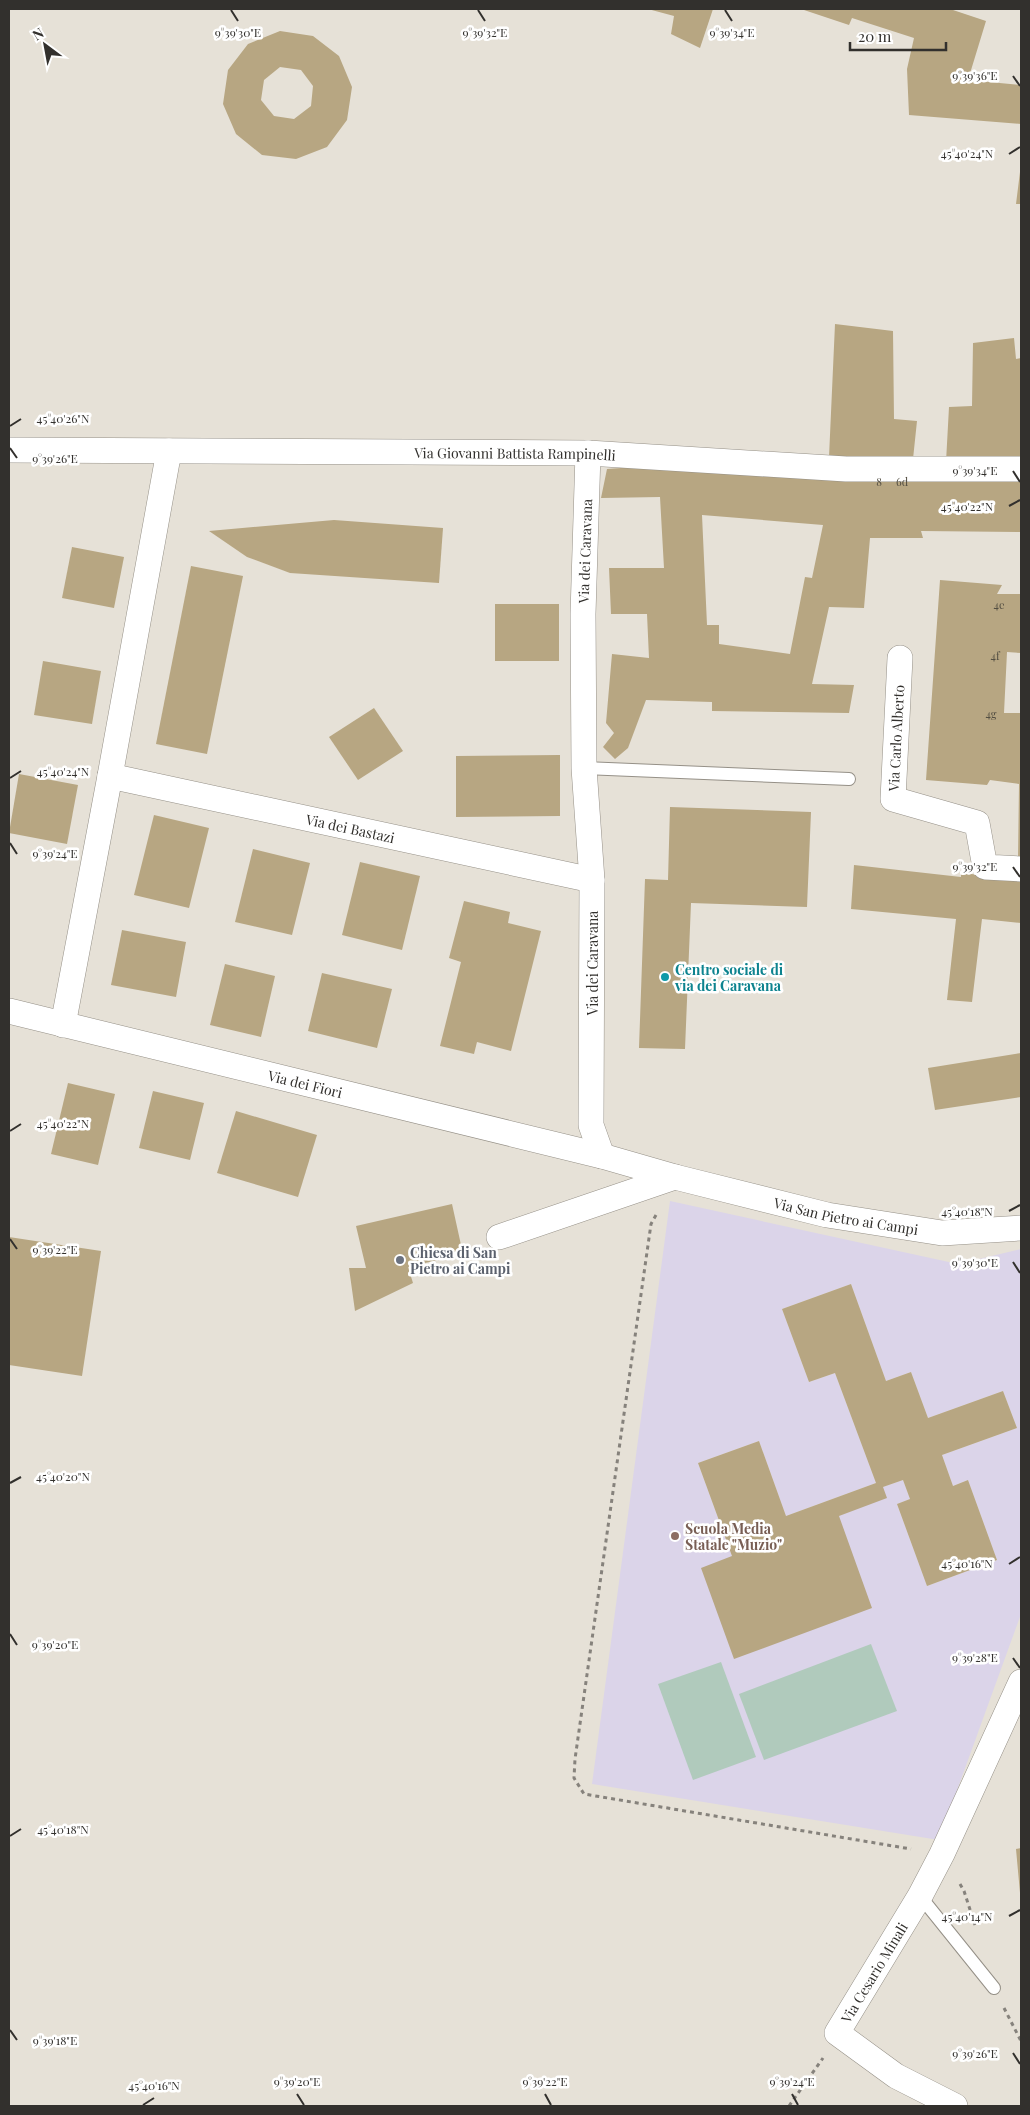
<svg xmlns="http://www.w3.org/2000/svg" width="1030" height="2115" viewBox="0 0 1030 2115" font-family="'Playfair Display',serif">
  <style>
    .education { fill: #dbd4e9; fill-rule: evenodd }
    .green { fill: #b0cabc }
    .building { fill: #b7a682; fill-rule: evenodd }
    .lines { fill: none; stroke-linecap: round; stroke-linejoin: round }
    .lane-casing { stroke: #959087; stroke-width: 14 }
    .street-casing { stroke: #959087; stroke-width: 26 }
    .path { stroke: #86827c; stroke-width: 3; stroke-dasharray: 4 4; stroke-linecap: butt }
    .lane { stroke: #fff; stroke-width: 12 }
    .street { stroke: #fff; stroke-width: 25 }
    .ticks { fill: none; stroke: #32302d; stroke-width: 2 }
    .culture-dot { fill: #0f9aa8; stroke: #fff; stroke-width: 2 }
    .worship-dot { fill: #6b7280; stroke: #fff; stroke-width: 2 }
    .education-dot { fill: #8d6e63; stroke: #fff; stroke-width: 2 }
    .labels { text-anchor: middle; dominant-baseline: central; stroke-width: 5; stroke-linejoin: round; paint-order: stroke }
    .number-label { font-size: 11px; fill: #534e42 }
    .street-label { font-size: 14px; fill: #32302d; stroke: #fff }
    .culture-label { font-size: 14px; font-weight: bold; fill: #0d838f; stroke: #fff; text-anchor: start }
    .worship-label { font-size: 14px; font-weight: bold; fill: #5b616d; stroke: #fff; text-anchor: start }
    .education-label { font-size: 14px; font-weight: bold; fill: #785e54; stroke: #fff; text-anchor: start }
    .ticks-label { font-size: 12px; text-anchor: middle; fill: #32302d; stroke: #fff; stroke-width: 5; stroke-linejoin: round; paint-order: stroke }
  </style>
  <rect width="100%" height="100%" fill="#e6e1d7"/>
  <path class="education" d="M670 1201 958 1264 1021 1249V1614L939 1840 592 1784ZM851 1284 886 1381 911 1372 928 1418 1003 1391 1017 1428 942 1455 953 1486 968 1480 997 1560 927 1586 897 1504 910 1499 903 1480 883 1487 839 1516 732 1556 698 1463 759 1441 786 1516 876 1483 835 1373 809 1382 782 1309Z"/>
  <g class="green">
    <path d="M871 1644 897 1711 764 1760 739 1694Z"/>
    <path d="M721 1662 756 1757 693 1780 658 1684Z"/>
  </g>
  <g class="building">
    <path d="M648 9H713L700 48 671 34 674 16Z"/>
    <path d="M801 9H950L986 21 968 80 1021 85V124L909 115 907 69 914 38 852 18 849 25Z"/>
    <path d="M280 31 313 36 339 56 352 87 347 120 327 147 296 159 262 155 236 134 223 104 228 70 248 44ZM280 67 301 70 313 86 311 106 294 119 274 116 261 100 264 80Z"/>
    <path d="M1020 172 1021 204H1016Z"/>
    <path d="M835 324 893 331 894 419 917 421 913 459 829 457Z"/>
    <path d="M1014 338 1016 359 1021 358V460L946 462 949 407 972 406 973 343Z"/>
    <path d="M662 465 1021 478V532L921 531 923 538H870L864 608 829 607 812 684 854 685 849 713 712 711V702L646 700 628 748 615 759 603 747 614 733 606 723 612 654 649 658 647 614H611L609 568H664L660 497 601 498 607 469ZM702 515 823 525 812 578 805 577 790 654 719 644V625H707Z"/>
    <path d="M334 520 443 528 439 583 290 573 247 557 209 531Z"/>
    <path d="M72 547 124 557 114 608 62 598Z"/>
    <path d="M191 566 243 576 207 754 156 744Z"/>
    <path d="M940 580 1002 585 997 594H1021V653L1007 652 1004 713H1021V860H1018L1019 784 990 780 987 785 926 780Z"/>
    <rect x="495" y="604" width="64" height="57"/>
    <path d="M43 661 101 671 92 724 34 715Z"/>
    <path d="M374 708 403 751 358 780 329 737Z"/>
    <path d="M560 755V816L456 817V756Z"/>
    <path d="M19 774 78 785 67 844 9 833Z"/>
    <path d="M670 807 811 812 807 907 691 903 685 1049 639 1048 645 879 668 880Z"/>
    <path d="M154 815 209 828 189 908 134 895Z"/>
    <path d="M253 849 310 863 292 935 235 922Z"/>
    <path d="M360 862 420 876 402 950 342 935Z"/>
    <path d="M854 865 961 877V873L1021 879V923L982 919 972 1002 947 1000 956 919 851 909Z"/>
    <path d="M464 901 510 912 508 923 541 931 511 1051 477 1042 474 1054 440 1046 461 962 449 958Z"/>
    <path d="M122 930 186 942 176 997 111 985Z"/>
    <path d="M225 964 275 976 261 1037 210 1025Z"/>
    <path d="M322 973 392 989 377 1048 308 1031Z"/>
    <path d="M1021 1053V1097L935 1110 928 1068Z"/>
    <path d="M68 1083 115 1094 98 1165 51 1154Z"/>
    <path d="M153 1091 204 1103 190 1160 139 1148Z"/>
    <path d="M236 1111 317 1135 298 1197 217 1173Z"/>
    <path d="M452 1204 463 1254 408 1267 413 1283 355 1311 349 1268H366L356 1226Z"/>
    <path d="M9 1237 101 1251 82 1376 9 1365Z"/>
    <path d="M851 1284 886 1381 911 1372 928 1418 1003 1391 1017 1428 942 1455 953 1486 968 1480 997 1560 927 1586 897 1504 910 1499 903 1480 883 1487 887 1498 839 1516 872 1608 734 1659 701 1568 732 1556 698 1463 759 1441 786 1516 876 1483 835 1373 809 1382 782 1309Z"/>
    <path d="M1021 1848V1893H1020L1016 1849Z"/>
  </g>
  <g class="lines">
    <g class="lane-casing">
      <g id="lane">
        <path d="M584 768 849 779"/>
        <path d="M920 1896 994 1988"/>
      </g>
    </g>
    <g class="street-casing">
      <g id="street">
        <path id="s1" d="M9 450 588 453 846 469H1021"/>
        <path d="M588 453 583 614 584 768 592 880 591 1125 602 1156"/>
        <path d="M900 658 893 799 977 823 985 867 1021 869"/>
        <path id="s2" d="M110 776 592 880"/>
        <path id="s3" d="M9 1011 602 1156 675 1177 827 1215 942 1233 1021 1228"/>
        <path d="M63 1025 110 776 169 451"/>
        <path d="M499 1237 675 1177"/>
        <path id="s4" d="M955 2106 896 2076 837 2033 920 1896 942 1854 1021 1682"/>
      </g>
    </g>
    <g class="path">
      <path d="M656 1215 651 1224 575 1759 574 1778 584 1794 911 1849"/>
      <path d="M960 1884 964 1891 975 1925"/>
      <path d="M1004 2008 1021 2041"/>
      <path d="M789 2106 823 2058"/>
    </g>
    <use href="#lane" class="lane"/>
    <use href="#street" class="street"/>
  </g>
  <path class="ticks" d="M231 10 238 21M478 10 485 21M725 10 732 21M1013 76 1020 86M1009 154 1020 147M10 426 21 419M10 448 17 458M1013 471 1020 482M1009 506 1020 500M10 778 21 771M10 843 17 854M1013 867 1020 877M10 1131 21 1124M1009 1211 1020 1205M10 1239 17 1249M1013 1262 1020 1273M10 1483 21 1477M1009 1564 1020 1557M10 1634 17 1645M1013 1658 1020 1668M10 1836 21 1829M1009 1916 1020 1910M10 2030 17 2040M1013 2053 1020 2064M297 2094 304 2105M545 2094 551 2105M792 2094 798 2105M143 2105 154 2098"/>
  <circle class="culture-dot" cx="665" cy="977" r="5"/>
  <circle class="worship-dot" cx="400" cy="1260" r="5"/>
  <circle class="education-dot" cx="675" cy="1536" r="5"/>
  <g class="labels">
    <g class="number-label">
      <text x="879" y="481">8</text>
      <text x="902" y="481">6d</text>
      <text x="999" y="604">4e</text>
      <text x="995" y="655">4f</text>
      <text x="991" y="713">4g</text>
    </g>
    <g class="street-label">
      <text stroke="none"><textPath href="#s1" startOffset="506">Via Giovanni Battista Rampinelli</textPath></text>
      <text transform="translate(585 551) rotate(-88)">Via dei Caravana</text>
      <text transform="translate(896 738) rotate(-87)">Via Carlo Alberto</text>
      <text stroke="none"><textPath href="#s2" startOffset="246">Via dei Bastazi</textPath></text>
      <text transform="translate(592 963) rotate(-90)">Via dei Caravana</text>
      <text stroke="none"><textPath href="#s3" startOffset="305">Via dei Fiori</textPath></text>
      <text stroke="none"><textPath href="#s3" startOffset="862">Via San Pietro ai Campi</textPath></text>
      <text stroke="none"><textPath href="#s4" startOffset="210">Via Cesario Minali</textPath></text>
    </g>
    <g class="culture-label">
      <text x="675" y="969">Centro sociale di<tspan x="675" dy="16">via dei Caravana</tspan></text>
    </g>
    <g class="worship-label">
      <text x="410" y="1252">Chiesa di San<tspan x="410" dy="16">Pietro ai Campi</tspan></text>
    </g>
    <g class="education-label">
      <text x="685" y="1528">Scuola Media<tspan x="685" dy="16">Statale "Muzio"</tspan></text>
    </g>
  </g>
  <g class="ticks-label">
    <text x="238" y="37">9°39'30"E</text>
    <text x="485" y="37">9°39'32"E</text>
    <text x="732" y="37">9°39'34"E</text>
    <text x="975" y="80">9°39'36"E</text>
    <text x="967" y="158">45°40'24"N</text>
    <text x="63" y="423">45°40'26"N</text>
    <text x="55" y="463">9°39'26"E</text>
    <text x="975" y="475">9°39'34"E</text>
    <text x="967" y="511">45°40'22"N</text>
    <text x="63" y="776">45°40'24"N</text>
    <text x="55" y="858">9°39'24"E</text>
    <text x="975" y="871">9°39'32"E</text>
    <text x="63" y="1128">45°40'22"N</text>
    <text x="967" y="1216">45°40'18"N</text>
    <text x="55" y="1254">9°39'22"E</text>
    <text x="975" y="1267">9°39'30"E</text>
    <text x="63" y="1481">45°40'20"N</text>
    <text x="967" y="1568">45°40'16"N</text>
    <text x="55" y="1649">9°39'20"E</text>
    <text x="975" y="1662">9°39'28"E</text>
    <text x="63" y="1834">45°40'18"N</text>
    <text x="967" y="1921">45°40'14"N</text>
    <text x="55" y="2045">9°39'18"E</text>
    <text x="975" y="2058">9°39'26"E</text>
    <text x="297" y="2086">9°39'20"E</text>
    <text x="545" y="2086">9°39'22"E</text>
    <text x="792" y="2086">9°39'24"E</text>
    <text x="154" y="2090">45°40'16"N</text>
  </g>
  <rect width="1030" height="2115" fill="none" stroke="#32302d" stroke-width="20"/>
  <g transform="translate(45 45) rotate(328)" stroke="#ffffff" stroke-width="4" paint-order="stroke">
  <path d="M0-4L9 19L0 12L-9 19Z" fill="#32302d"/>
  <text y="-8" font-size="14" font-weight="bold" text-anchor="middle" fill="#32302d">N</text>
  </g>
  <path d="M850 42v8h96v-8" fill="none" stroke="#32302d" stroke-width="2.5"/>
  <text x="858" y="42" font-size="15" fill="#32302d" stroke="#ffffff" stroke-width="4" paint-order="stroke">20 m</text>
</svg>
